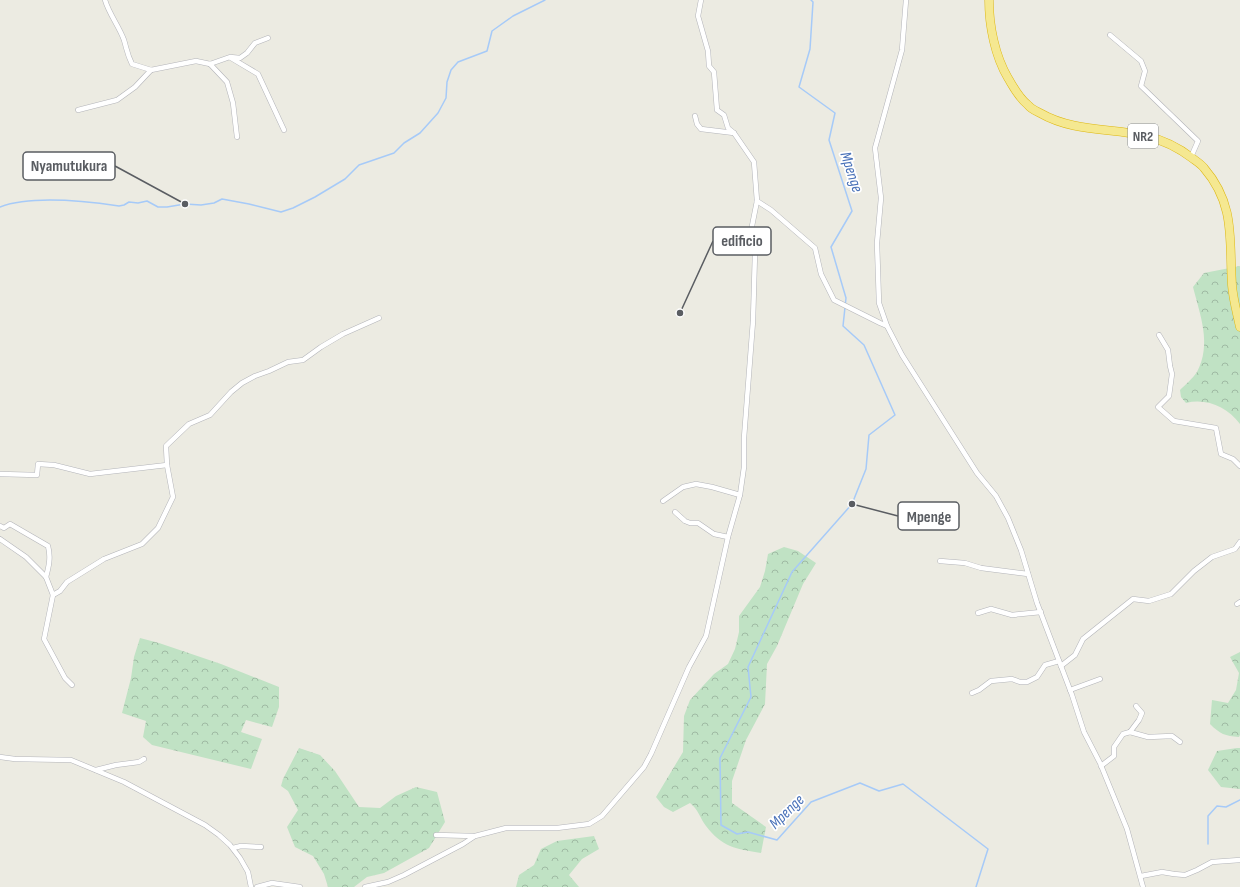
<svg xmlns="http://www.w3.org/2000/svg" width="1240" height="887" viewBox="0 0 1240 887" font-family="'Sofia Sans Condensed',sans-serif">
  <style>
    .forest { fill: url(#forest-crowns) }
    .lines { fill: none; stroke-linecap: round; stroke-linejoin: round }
    .stream { stroke: #a6caf8; stroke-width: 1.5 }
    .street-casing { stroke: #b3b4b9; stroke-width: 5.5 }
    .highway-casing { stroke: #ddb711; stroke-width: 9 }
    .street { stroke: #fff; stroke-width: 4.5 }
    .highway { stroke: #f5e891; stroke-width: 8 }
    .labels { text-anchor: middle; dominant-baseline: central; stroke-width: 3.5; stroke-linejoin: round; paint-order: stroke }
    .shield { fill: #fff; stroke: #8c8e91; stroke-width: 1 }
    .shield-label { font-size: 14px; font-weight: bold; fill: #5a5d62 }
    .water-label { font-size: 16px; font-style: italic; fill: #4b73b9; stroke: #fff }
    .leader { fill: none; stroke: #5a5d62; stroke-width: 1.5 }
    .callout-dot { fill: #5a5d62; stroke: #fff; stroke-width: 1.5 }
    .callout { fill: #fff; stroke: #5a5d62; stroke-width: 1.5 }
    .callout-label { font-size: 16px; text-anchor: middle; font-weight: bold; fill: #5a5d62 }
  </style>
  <defs>
    <pattern id="forest-crowns" width="20" height="18" patternUnits="userSpaceOnUse"><rect width="20" height="18" fill="#c0e2c4"/><path d="M2 6a3 3 0 1 1 6 0M12 15a3 3 0 1 1 6 0" fill="none" stroke="#9fbaa3"/></pattern>
  </defs>
  <rect width="100%" height="100%" fill="#ecebe2"/>
  <g class="forest">
    <path d="M1240 266V424C1227 407 1207 398 1186 403L1181 397 1180 390C1185 385 1193 378 1197 372 1212 344 1200 315 1193 287L1204 273Z"/>
    <path d="M784 547 798 551 816 563 803 584 777 646 767 664 765 704 746 740 732 781V803L766 827 761 853C736 849 722 847 706 826 700 818 698 809 690 803L673 812 664 807 656 797 683 752 684 716 690 700 714 674 728 664 735 649 739 632V616L760 587 765 571 768 554Z"/>
    <path d="M140 638 159 643 221 664 279 687V707L272 727 246 720 241 732 262 739 251 769 152 745 143 737 146 721 122 713 131 678 134 657Z"/>
    <path d="M1240 652V735L1239 737C1225 736 1220 734 1210 724L1212 700 1228 703 1236 690 1239 673 1230 657Z"/>
    <path d="M299 748 320 755 335 771 359 807 380 808 396 796 416 787 437 792 445 822 429 848 384 873 367 877 354 887H328L324 874 313 856 295 847 287 827 298 810 288 791 281 786 283 779Z"/>
    <path d="M1237 748H1240V789L1221 787 1208 770 1217 751Z"/>
    <path d="M594 836 599 849 582 859 569 875 579 887H516L519 875 534 865 541 849 557 841Z"/>
  </g>
  <g class="lines">
    <g class="stream">
      <path d="M811 0 813 2 810 49 799 87 835 113 829 140 852 211 831 247 846 298 843 326 864 345 895 415 869 435 866 469 852 504 792 572 748 667 751 697 720 758 721 825 737 834 748 832 777 840 811 802 860 783 879 791 903 784 988 849 976 887"/>
      <path d="M0 207C32 195 85 201 119 206L124 205 129 202 138 203 147 201 158 207H167L185 204 201 205 214 203 222 199 249 204 281 212 293 208 315 197 345 179 359 165 394 153 404 143 420 133 438 113 446 98 447 82 451 70 458 62 487 51 492 31 513 16 545 0"/>
      <path d="M1208 844V816L1217 806 1226 807 1240 800"/>
    </g>
    <g class="street-casing">
      <g id="street">
        <path d="M105 0C109 14 119 26 124 40 127 50 127 54 132 64L151 70 196 61 210 64 230 57 240 58 247 53 255 43 268 38"/>
        <path d="M906 0 902 50 875 148 881 198 877 243 879 303 887 326 902 355 977 473 996 496 1008 518 1021 550 1037 603 1072 695 1084 732 1100 763 1127 829 1143 887"/>
        <path d="M1110 35 1141 61 1145 71 1141 86 1198 141 1191 157"/>
        <path d="M231 58 258 74 284 130"/>
        <path d="M210 64 227 82 233 103 237 137"/>
        <path d="M78 110 117 100 135 87 151 70"/>
        <path d="M695 116 697 124 701 129 734 133"/>
        <path d="M757 201 771 210 815 248 821 274 834 300 880 323 887 326"/>
        <path d="M1159 335 1168 350 1170 366 1172 374 1169 396 1158 407 1174 421 1216 428 1221 454 1233 459 1240 466"/>
        <path d="M0 474 37 475 38 464 54 465 90 474 167 465"/>
        <path d="M663 501 683 487 696 484 712 487 740 495"/>
        <path d="M675 512 685 521 690 523H698L714 534 728 537"/>
        <path d="M0 526 4 528 10 524 48 546C51 557 49 566 46 577"/>
        <path d="M0 539 26 557 46 577 53 595"/>
        <path d="M940 561 965 563 981 568 1028 574"/>
        <path d="M1237 604 1240 602"/>
        <path d="M978 613 991 609 1012 615 1041 612"/>
        <path d="M1061 666 1075 655 1083 639 1133 599 1149 601 1171 594 1194 571 1212 557 1235 549 1240 542"/>
        <path d="M72 685 65 678 44 639 53 595 60 591 67 582 104 559 142 544 158 528 173 497 167 465 166 446 189 424 210 415 231 392 242 383 255 376 269 371 288 362 303 360 321 347 343 334 379 318"/>
        <path d="M1070 690 1100 679"/>
        <path d="M972 693 979 690 991 681 1012 679 1020 682H1027L1037 677 1045 665 1059 661"/>
        <path d="M1130 732 1139 720 1142 713 1136 706"/>
        <path d="M0 757 15 759 71 760 124 782 205 825 219 835 230 845 240 858 248 872 251 887"/>
        <path d="M1101 766 1114 756V747L1123 734 1130 732 1148 737 1172 736 1180 742"/>
        <path d="M96 770 116 765 139 762 144 759"/>
        <path d="M436 835 474 836"/>
        <path d="M233 848 241 846 261 847"/>
        <path d="M1141 876 1162 872 1174 874 1185 875 1197 870 1212 862 1240 860"/>
        <path d="M257 887 272 883 300 887"/>
        <path d="M365 887 388 882 404 875 463 844 475 836 506 828H557L589 824 602 816 644 767 651 754 689 667 706 636 728 537 740 495 744 467V438L753 321 755 253 752 226 757 201 754 162 734 133 728 128 724 115 717 110 714 72 709 66 708 51 698 16 701 0"/>
      </g>
    </g>
    <g class="highway-casing">
      <path id="highway" d="M989 0C989 26 995 56 1008 78 1014 88 1019 98 1028 105 1031 109 1036 111 1040 113 1073 132 1111 128 1146 136 1163 140 1179 148 1192 158 1196 161 1201 164 1204 168 1236 205 1229 241 1232 285 1233 299 1237 313 1240 327"/>
    </g>
    <use href="#street" class="street"/>
    <use href="#highway" class="highway"/>
  </g>
  <g class="labels">
    <rect class="shield" x="1128" y="124" width="30" height="24" rx="3"/>
    <g class="shield-label">
      <text x="1143" y="136">NR2</text>
    </g>
    <g class="water-label">
      <text transform="translate(851 172) rotate(72)">Mpenge</text>
      <text transform="translate(787 812) rotate(-44)">Mpenge</text>
    </g>
  </g>
  <path class="leader" d="M185 204L115 166M680 313L713 241M852 504L898 516"/>
  <g class="callout-dot">
    <circle cx="185" cy="204" r="4"/>
    <circle cx="680" cy="313" r="4"/>
    <circle cx="852" cy="504" r="4"/>
  </g>
  <g class="callout">
    <rect x="23" y="152" width="92" height="28" rx="4"/>
    <rect x="713" y="227" width="58" height="28" rx="4"/>
    <rect x="898" y="502" width="61" height="28" rx="4"/>
  </g>
  <g class="callout-label">
    <text x="69" y="171">Nyamutukura</text>
    <text x="742" y="246">edificio</text>
    <text x="929" y="522">Mpenge</text>
  </g>
</svg>
